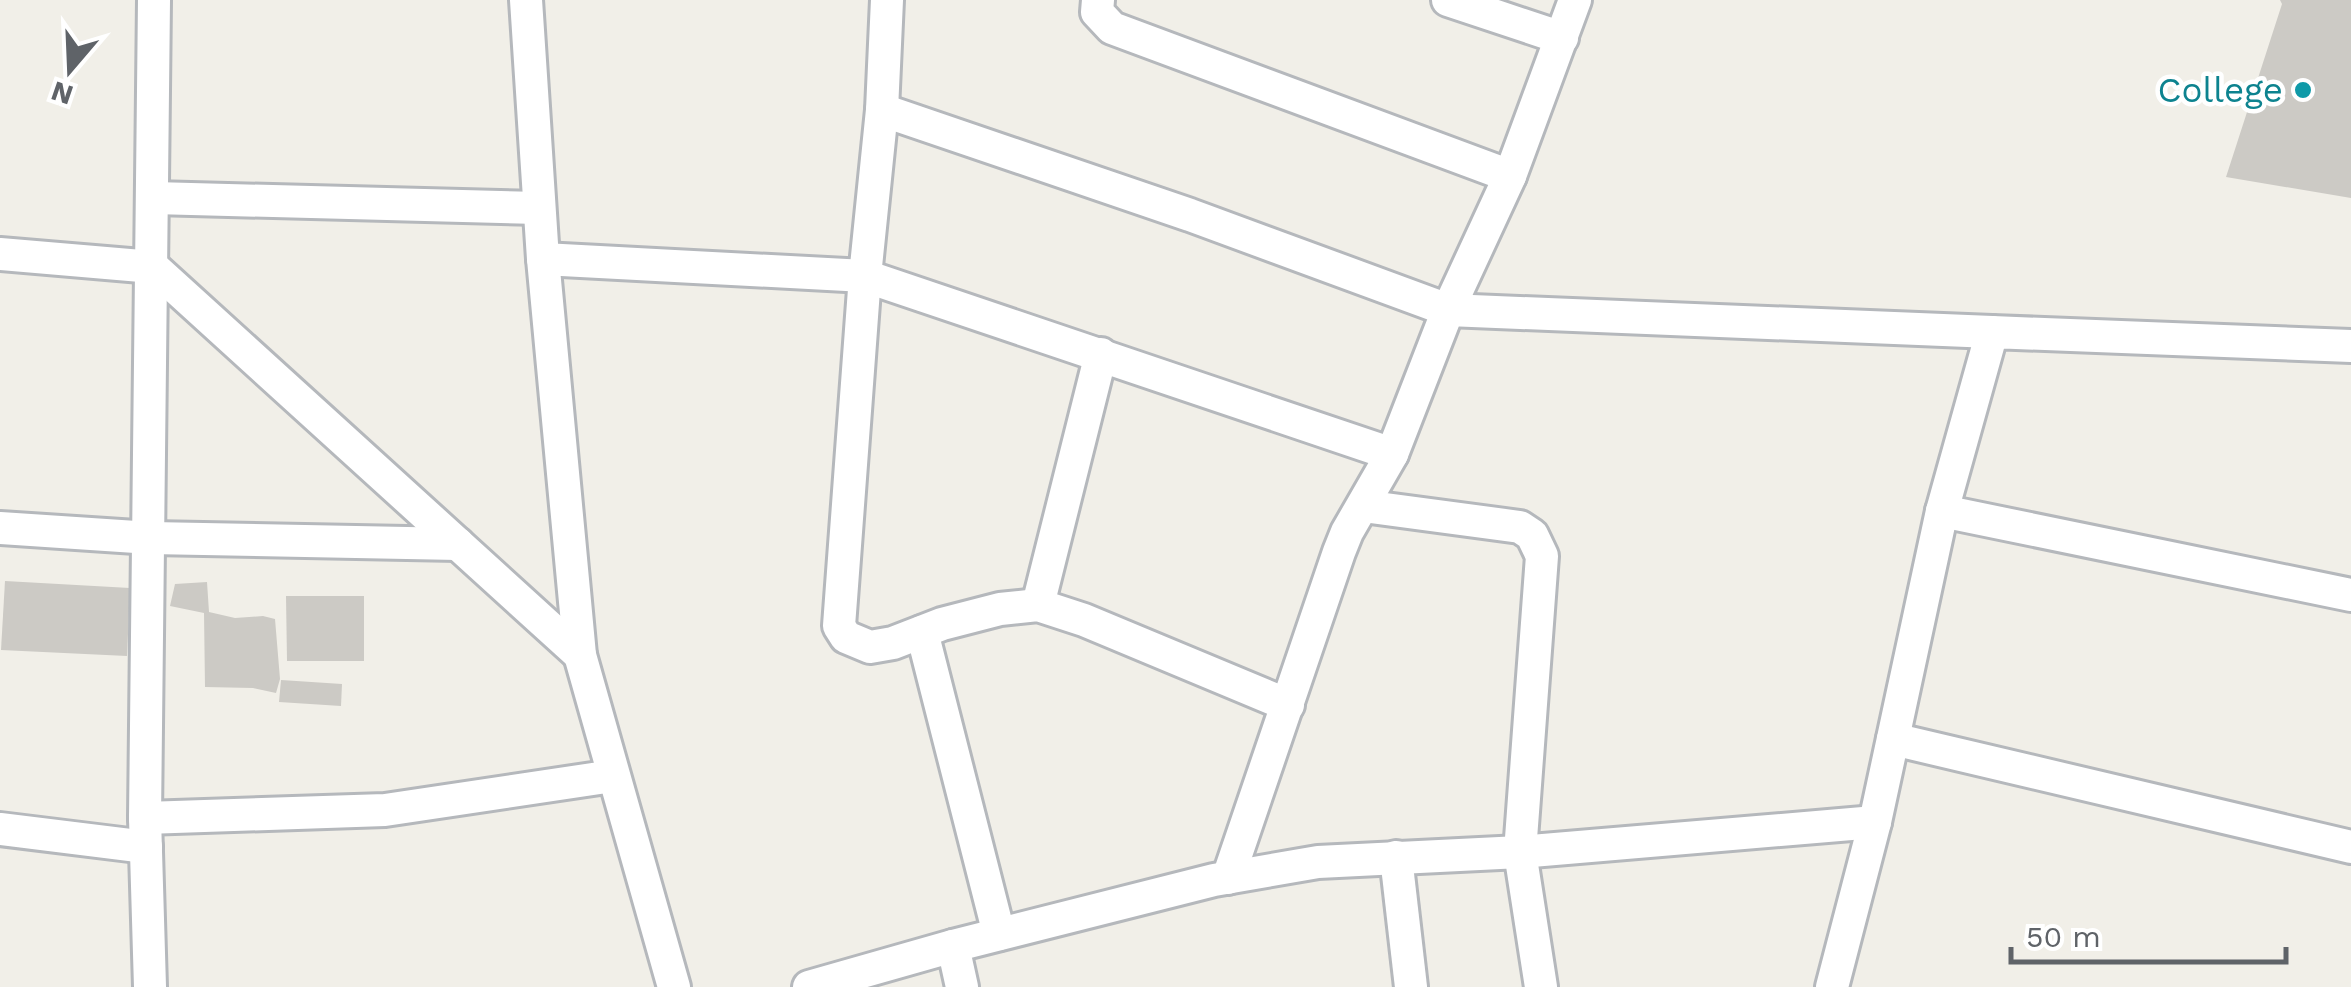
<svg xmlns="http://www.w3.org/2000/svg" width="2351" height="987" viewBox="0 0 2351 987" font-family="'Work Sans',sans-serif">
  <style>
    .building { fill: #cccac5 }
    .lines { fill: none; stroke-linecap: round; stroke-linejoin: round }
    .street-casing { stroke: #b5b8bc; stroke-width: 38 }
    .street { stroke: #fff; stroke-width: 32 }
    .culture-dot { fill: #0f9aa8; stroke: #fff; stroke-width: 4 }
    .labels { text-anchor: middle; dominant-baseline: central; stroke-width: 9; stroke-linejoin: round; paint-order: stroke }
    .culture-label { font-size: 35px; fill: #0d838f; stroke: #fff; text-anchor: end }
  </style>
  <rect width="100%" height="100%" fill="#f1efe8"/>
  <g class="building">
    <path d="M2280 0H2351V198L2226 177 2282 4Z"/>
    <path d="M5 581 130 588 127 656 1 650Z"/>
    <path d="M207 582 209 612 235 618 263 616 275 619 280 679 276 693 253 688 205 687 204 613 170 606 175 584Z"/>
    <path d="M286 596H364V661H287Z"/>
    <path d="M281 680 342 684 341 706 279 702Z"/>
  </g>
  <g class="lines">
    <g class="street-casing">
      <g id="street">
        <path d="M526 0 543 259 580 655 674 987"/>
        <path d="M887 0 882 110 865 276 839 626 846 637 870 647 893 643 942 624 1000 609 1038 605 1084 620 1288 705"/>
        <path d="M1098 0 1097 12 1112 28 1510 176"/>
        <path d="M1448 0 1562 38"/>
        <path d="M882 110 1190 215 1448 310 1992 332"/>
        <path d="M154 198 539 208"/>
        <path d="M0 254 153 267 580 655"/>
        <path d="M543 259 865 276 1392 454"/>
        <path d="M1363 506 1520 527 1532 535 1542 556 1520 852 1541 987"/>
        <path d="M1942 511 2351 595"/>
        <path d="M0 528 151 538 458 544"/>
        <path d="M1038 605 1101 354"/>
        <path d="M922 632 999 934"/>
        <path d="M1893 739 2351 847"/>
        <path d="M145 818 385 810 613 776"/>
        <path d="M0 829 146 847"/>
        <path d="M1396 857 1411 987"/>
        <path d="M1228 878 1339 552 1347 532 1392 454 1448 310 1510 176 1575 0"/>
        <path d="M953 946 962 987"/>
        <path d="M150 987 145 818 154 0"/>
        <path d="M809 987 953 946 1214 880 1318 862 1520 852 1875 822"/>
        <path d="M1832 987 1875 822 1942 511 1992 332 2351 346"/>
      </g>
    </g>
    <use href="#street" class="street"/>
  </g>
  <circle class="culture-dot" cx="2303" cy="90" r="10"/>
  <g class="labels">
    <g class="culture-label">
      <text x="2283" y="90">College</text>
    </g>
  </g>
  <g transform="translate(70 70) rotate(199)" stroke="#ffffff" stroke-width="8" paint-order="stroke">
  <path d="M0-8L18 38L0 25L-18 38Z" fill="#5f6368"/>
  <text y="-15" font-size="28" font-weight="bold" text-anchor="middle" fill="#5f6368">N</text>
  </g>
  <path d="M2011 947v15h275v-15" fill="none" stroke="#5f6368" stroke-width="5"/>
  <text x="2026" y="947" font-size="30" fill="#5f6368" stroke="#ffffff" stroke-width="8" paint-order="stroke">50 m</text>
</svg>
